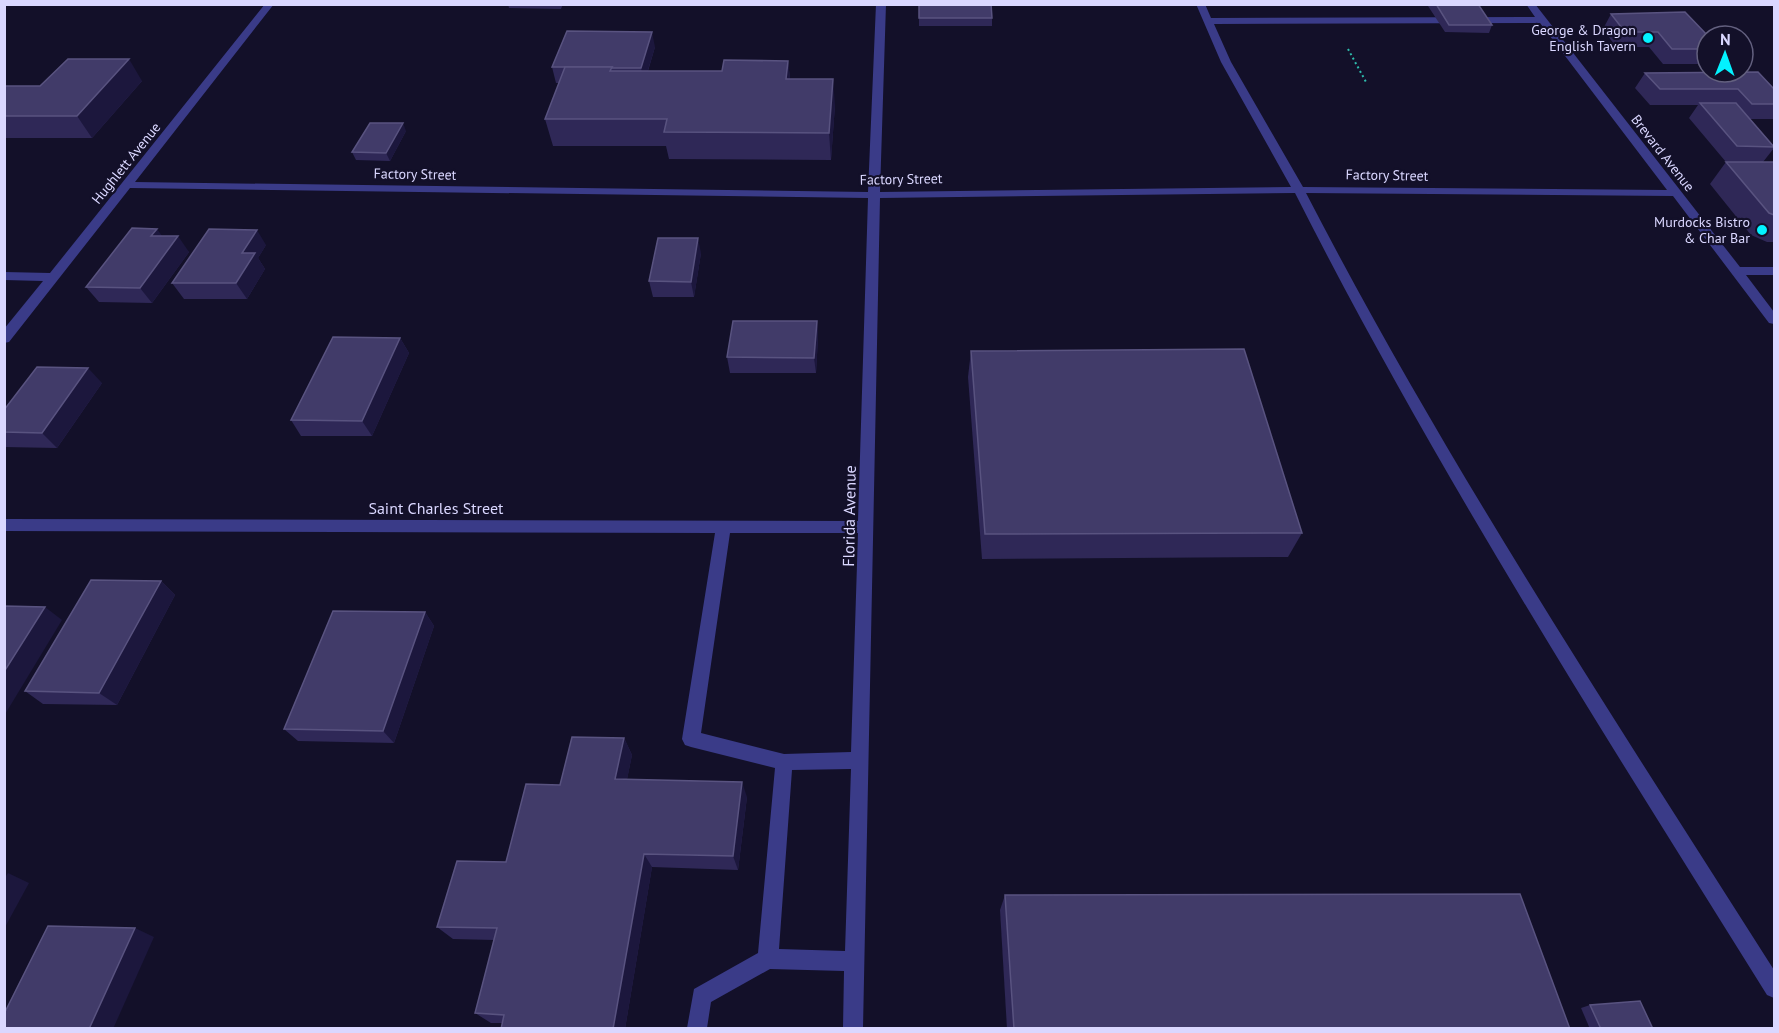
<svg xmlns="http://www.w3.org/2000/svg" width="1779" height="1033" viewBox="0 0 1779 1033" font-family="'PT Sans',sans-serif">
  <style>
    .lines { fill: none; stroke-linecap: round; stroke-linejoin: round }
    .path { stroke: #2ebdad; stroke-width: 2; stroke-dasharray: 2 3; stroke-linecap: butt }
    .minor { fill: #3a3b88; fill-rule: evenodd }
    .wall { fill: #2f2857 }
    .shaded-wall { fill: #1c173d }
    .building { fill: #413b69; stroke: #595380; stroke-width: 1.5 }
    .poi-dot { fill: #03f2ff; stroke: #131029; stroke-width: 2 }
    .labels { text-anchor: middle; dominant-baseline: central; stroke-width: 4.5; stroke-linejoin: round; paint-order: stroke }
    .far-poi-label { font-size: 14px; fill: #dad7ff; stroke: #131029; text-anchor: end }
    .far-street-label { font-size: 14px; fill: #dad7ff; stroke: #131029 }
    .street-label { font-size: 16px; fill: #dad7ff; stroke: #131029 }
  </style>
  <rect width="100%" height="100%" fill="#131029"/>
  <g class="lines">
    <path class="path" d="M1348 49 1366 82"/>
    <path class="minor" d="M265 4H274L135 182 868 192 876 4H886L880 192 1291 187 1221 62 1196 4H1205L1211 18 1535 17 1526 4H1535L1740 267H1774V275H1746L1774 312V324L1769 323 1673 196 1306 193C1445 462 1612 715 1774 970V998L1767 995C1603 732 1435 470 1295 193L880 198 863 1028H843L844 971 770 969 711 1002 707 1028H687L694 989 758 953 775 768 691 747 685 745 682 739 715 533 4 531V519L858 521 868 198 130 188 9 342 4 343V329L43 281 4 280V272L50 273ZM1540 23 1667 190 1303 187 1231 62 1214 24ZM730 533H858L851 752 784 754 701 733ZM851 769 845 951 779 949 792 770Z"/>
  </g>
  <g class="wall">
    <path d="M21 4H70L69 6Z"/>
    <path d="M508 4H563L561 9 509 8Z"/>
    <path d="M919 4 992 18V26H919Z"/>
    <path d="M1283 4H1490L1489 6H1479L1492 25 1489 33 1445 32 1428 6Z"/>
    <path d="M1611 14 1707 36V64H1663L1649 47H1616L1603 29Z"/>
    <path d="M655 47 648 71H722L788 61 790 79 835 105 831 160 669 159 666 146H553L545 119 559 83H556L552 67Z"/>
    <path d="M1645 73 1774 89V119H1750L1774 146V148L1763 162H1726L1689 118 1698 105H1650L1635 88Z"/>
    <path d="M142 81 92 138H4V86H40Z"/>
    <path d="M406 131 390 161 356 160 352 152Z"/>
    <path d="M1726 162H1774V242H1767L1751 235 1710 184Z"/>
    <path d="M163 236 189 252 152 303 99 302 86 287Z"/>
    <path d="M266 245 258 258 265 269 247 299H184L172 283Z"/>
    <path d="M701 253 694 297H653L649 281Z"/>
    <path d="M817 321 818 337 816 373H730L727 357Z"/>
    <path d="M400 338 409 353 372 436H301L291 420Z"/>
    <path d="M971 351 1302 533 1288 557 982 559 968 377Z"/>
    <path d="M102 383 57 448 4 447V410Z"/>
    <path d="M161 581 175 595 117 705 43 704 25 691Z"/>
    <path d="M425 612 434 626 394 743 298 741 284 729Z"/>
    <path d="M624 738 632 755 627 779 747 797 738 870 652 867 625 1029H501L502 1023H491L475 1013 494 940 453 939 437 927 506 862 560 785Z"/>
    <path d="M1005 895 1570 1029H1007L1000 910Z"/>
    <path d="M1590 1005 1653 1029H1590L1581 1008Z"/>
  </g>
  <g class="shaded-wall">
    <path d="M652 32 655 47 644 83 641 68Z"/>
    <path d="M129 59 142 81 92 138 77 116Z"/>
    <path d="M788 61 791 87 786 79Z"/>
    <path d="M833 79 835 105 831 160 829 133Z"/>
    <path d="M403 123 406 131 390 161 386 153Z"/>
    <path d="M157 229 168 244 151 236Z"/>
    <path d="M257 230 266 245 258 258 265 269 247 299 236 283 242 253Z"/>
    <path d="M178 236 189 252 152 303 140 288Z"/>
    <path d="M698 238 701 253 694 297 691 282Z"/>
    <path d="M817 321 818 337 816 373 814 358Z"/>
    <path d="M400 338 409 353 372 436 362 421Z"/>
    <path d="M88 368 102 383 57 448 42 433Z"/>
    <path d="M161 581 175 595 117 705 99 693Z"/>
    <path d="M45 607 62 620 4 716V672Z"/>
    <path d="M425 612 434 626 394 743 383 731Z"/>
    <path d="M624 738 632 755 624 794 615 779Z"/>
    <path d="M742 782 747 797 738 870 733 856Z"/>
    <path d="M644 854 652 867 625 1029H613Z"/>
    <path d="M8 873 29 883 4 929V879Z"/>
    <path d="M135 928 154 937 113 1029H89Z"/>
  </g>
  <g class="building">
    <path d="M919 4H991L992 18H919Z"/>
    <path d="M1436 4H1478L1492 25H1449Z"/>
    <path d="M1685 12 1708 36H1707V49H1672L1658 32H1625L1611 14Z"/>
    <path d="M567 31 652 32 641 68H611L612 67H552Z"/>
    <path d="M68 59H129L77 116H4V86H40Z"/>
    <path d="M724 60 788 61 786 79H833L829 133 664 132 667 119H545L565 67H612L610 71H722Z"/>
    <path d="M1758 72 1774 89V104H1752L1738 89H1660L1645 73Z"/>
    <path d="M1700 103H1736L1774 147 1737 146Z"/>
    <path d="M370 123H403L386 153 352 152Z"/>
    <path d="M1726 162H1774V215L1769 213Z"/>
    <path d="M132 228 157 229 151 236H178L140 288 86 287Z"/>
    <path d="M209 229 257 230 242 253H255L236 283H172Z"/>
    <path d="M658 238H698L691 282 649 281Z"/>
    <path d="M733 321H817L814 358 727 357Z"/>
    <path d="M333 337 400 338 362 421 291 420Z"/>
    <path d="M1244 349 1302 533 985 534 971 351Z"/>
    <path d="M37 367 88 368 42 433 4 432V410Z"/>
    <path d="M91 580 161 581 99 693 25 691Z"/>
    <path d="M4 606 45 607 4 672Z"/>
    <path d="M333 611 425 612 383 731 284 729Z"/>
    <path d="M572 737 624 738 615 779 742 782 733 856 644 854 613 1029H501L504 1015 475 1013 497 928 437 927 457 861 506 862 526 784 560 785Z"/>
    <path d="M1520 894 1570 1029H1014L1005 895Z"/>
    <path d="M48 926 135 928 89 1029H4V1014Z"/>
    <path d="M1640 1001 1653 1029H1601L1590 1005Z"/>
  </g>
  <g class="poi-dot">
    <circle cx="1648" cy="38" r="6"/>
    <circle cx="1762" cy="230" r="6"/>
  </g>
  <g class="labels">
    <g class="far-poi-label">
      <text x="1636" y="30">George &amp; Dragon<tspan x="1636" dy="16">English Tavern</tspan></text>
      <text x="1750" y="222">Murdocks Bistro<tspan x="1750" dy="16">&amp; Char Bar</tspan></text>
    </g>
    <g class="far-street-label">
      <text transform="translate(1663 153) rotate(52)">Brevard Avenue</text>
      <text transform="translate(126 163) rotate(-51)">Hughlett Avenue</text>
      <text transform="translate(415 174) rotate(1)">Factory Street</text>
      <text transform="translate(1387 175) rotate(1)">Factory Street</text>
      <text transform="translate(901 179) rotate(-1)">Factory Street</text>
    </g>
    <g class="street-label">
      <text x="436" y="508">Saint Charles Street</text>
      <text transform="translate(849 516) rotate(-89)">Florida Avenue</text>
    </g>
  </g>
  <rect width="1779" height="1033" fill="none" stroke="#dad7ff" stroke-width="12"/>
  <g transform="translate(1725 54) rotate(1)"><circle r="28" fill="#131029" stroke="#63607f" stroke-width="1.5"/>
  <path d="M0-4.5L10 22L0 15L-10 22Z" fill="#03f2ff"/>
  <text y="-9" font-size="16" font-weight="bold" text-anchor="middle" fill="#dad7ff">N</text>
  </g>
</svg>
